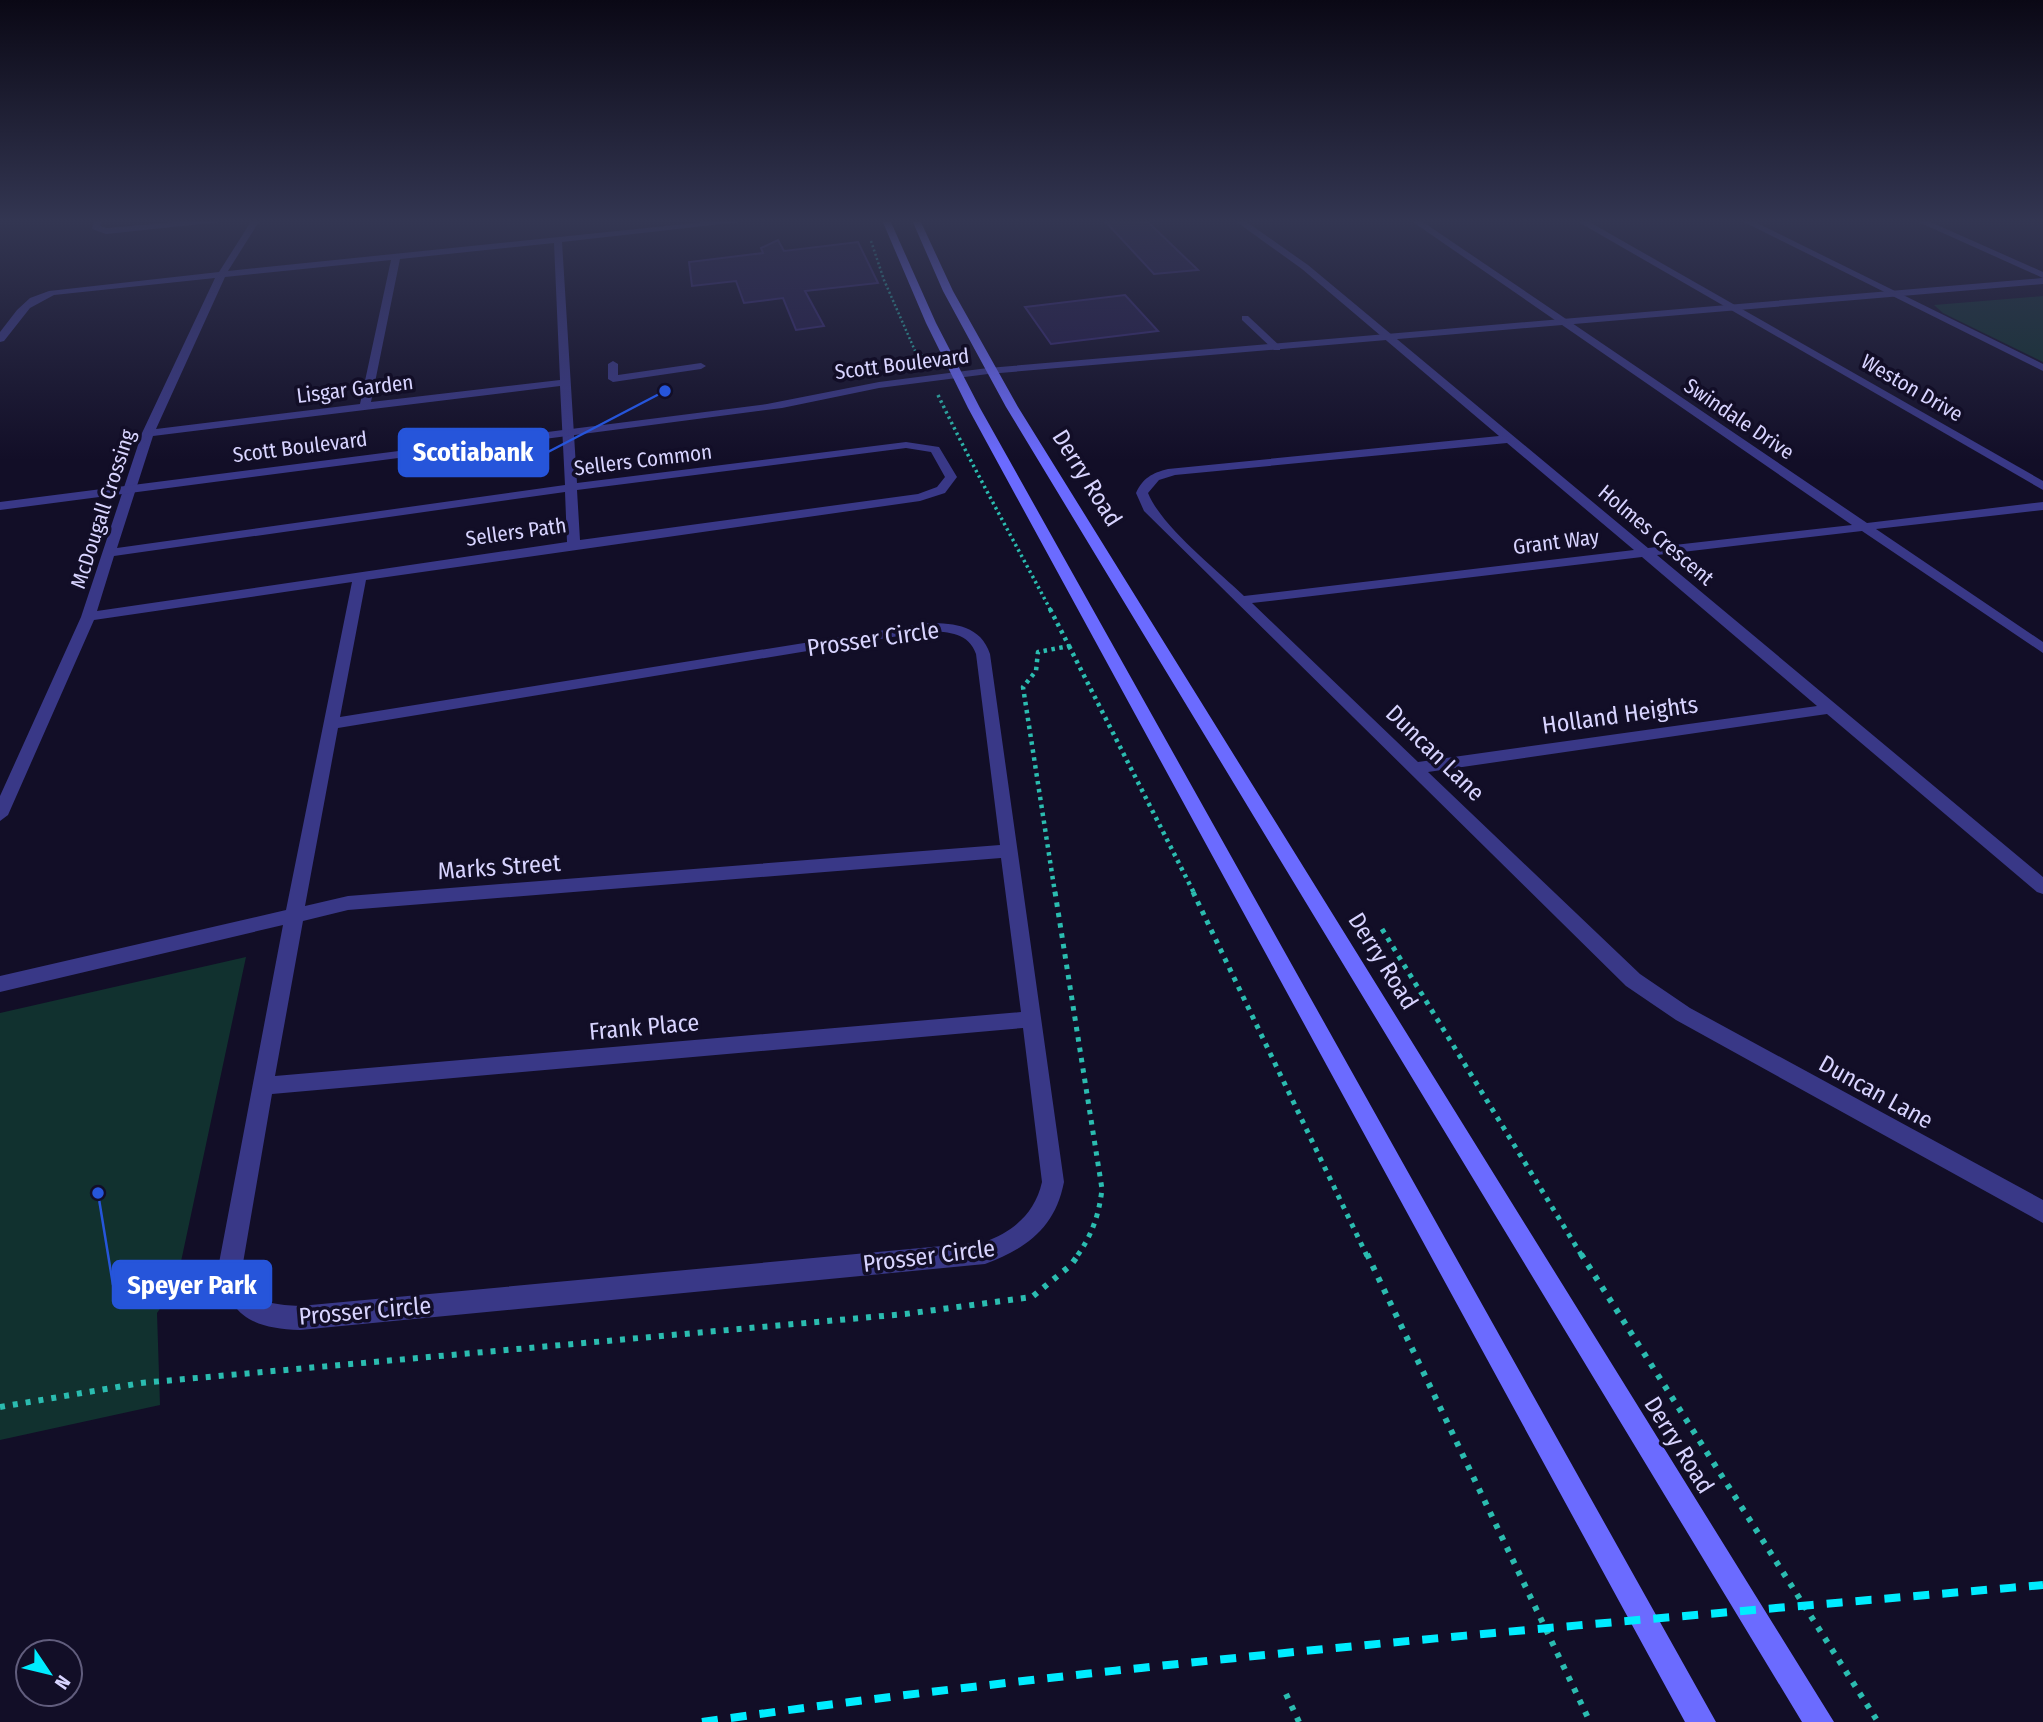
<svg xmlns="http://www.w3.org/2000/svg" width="2043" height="1722" viewBox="0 0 2043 1722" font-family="'Fira Sans Condensed',sans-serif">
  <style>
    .green { fill: #11312f }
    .building { fill: #221a48; stroke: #382b75; stroke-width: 2 }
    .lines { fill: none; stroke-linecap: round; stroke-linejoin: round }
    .path-far4 { stroke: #2bbcb0; stroke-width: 2.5; stroke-dasharray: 2 2.5; stroke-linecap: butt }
    .path-far3 { stroke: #2bbcb0; stroke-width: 3.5; stroke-dasharray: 2.5 3.5; stroke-linecap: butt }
    .path-far2 { stroke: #2bbcb0; stroke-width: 4.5; stroke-dasharray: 3.5 4.5; stroke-linecap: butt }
    .path-far1 { stroke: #2bbcb0; stroke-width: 5; stroke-dasharray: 4.5 6; stroke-linecap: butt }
    .path { stroke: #2bbcb0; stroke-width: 6; stroke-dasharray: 5 8; stroke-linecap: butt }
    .service { fill: #393887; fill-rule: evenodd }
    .minor { fill: #393887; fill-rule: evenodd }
    .tertiary { fill: #393887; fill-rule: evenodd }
    .secondary { fill: #6b6bff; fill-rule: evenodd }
    .rail { stroke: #00ecff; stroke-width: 8; stroke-dasharray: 16 13; stroke-linecap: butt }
    .labels { text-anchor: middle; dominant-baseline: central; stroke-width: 7; stroke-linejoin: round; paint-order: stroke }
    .far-street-label { font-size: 21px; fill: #d8d4ff; stroke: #120e27 }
    .street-label { font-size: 24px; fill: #d8d4ff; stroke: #120e27 }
    .leader { fill: none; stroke: #2655da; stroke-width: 2.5 }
    .callout-dot { fill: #2655da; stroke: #120e27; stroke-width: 2.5 }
    .callout { fill: #2655da; stroke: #2655da; stroke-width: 2.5 }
    .callout-label { font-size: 26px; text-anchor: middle; font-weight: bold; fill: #fff }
  </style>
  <rect width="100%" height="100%" fill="#120e27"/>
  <g class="green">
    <path d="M2043 296V362L1943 313 1934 305Z"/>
    <path d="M246 957 176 1285 157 1313 160 1405 0 1440V1013Z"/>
  </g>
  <g class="building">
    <path d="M1104 220 1148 222 1198 270 1154 274Z"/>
    <path d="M778 240 784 251 858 242 878 283 805 291 824 326 796 330 783 298 744 303 736 281 692 286 689 262 763 253 761 248Z"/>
    <path d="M1125 295 1158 331 1051 344 1025 307Z"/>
  </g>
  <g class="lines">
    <path class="path-far4" d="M871 241 884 280 916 353 926 357"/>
    <path class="path-far3" d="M938 395C973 468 1013 539 1051 611"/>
    <g class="path-far2">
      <path d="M1050 609 1069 646 1038 652 1036 671 1023 687 1055 893"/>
      <path d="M1069 646 1194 893"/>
    </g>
    <g class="path-far1">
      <path d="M1055 892 1102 1189C1099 1215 1092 1235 1077 1256"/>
      <path d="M1193 892 1367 1256"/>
      <path d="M1382 929 1582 1256"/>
    </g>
    <g class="path">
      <path d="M1367 1254 1590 1722"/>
      <path d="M1581 1254 1878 1722"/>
      <path d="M0 1407 141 1383 905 1314 1032 1297 1071 1265 1079 1254"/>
      <path d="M1286 1694 1299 1722"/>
    </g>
    <g class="service">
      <path d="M1242 316H1248L1280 346V350H1274L1242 320Z"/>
      <path d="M613 361 618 364V375L701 363 706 366 701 369 613 382 608 379V364Z"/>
    </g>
    <g class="minor">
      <path d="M94 220H102L100 226 107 228 200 220H239L106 234 92 229Z"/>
      <path d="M252 220H260L228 271 724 220H757L562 242 577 483 906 442 939 447 957 477 945 493 920 501 366 580 340 717 929 623C955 623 981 626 990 654L1064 1182C1055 1228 1027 1248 985 1264L300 1330C250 1328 227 1315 219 1263L283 925 0 992V976L286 910 352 582 94 620 8 815 0 821V796L81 617 142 433 215 278 54 295 30 308 4 341 0 342V332L17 310 30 298 49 291 219 272ZM554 243 560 380 371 402 400 259ZM391 260 360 404 156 429 225 277ZM560 386 565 485 117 548 153 436ZM906 448 931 452 945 477 937 487 918 494 580 540 577 490ZM565 492 567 542 97 611 114 556ZM929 631C949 632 969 633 976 654L1000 845 348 896 305 906 338 728ZM1001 858 1021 1012 275 1076 303 921 348 910ZM1023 1028 1042 1182C1035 1213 1014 1231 985 1242L300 1306C264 1304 249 1302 243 1263L272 1094Z"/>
      <path d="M1234 220H1244L1308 265 1648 548 1852 525 1410 220H1420L1867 523 2043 502V510L1876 529 2043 642V653L1862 531 1657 555 2043 877V894L2037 892 1827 714 1428 772 1640 974 1690 1008 2043 1200V1223L1676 1020 1626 986 1144 511 1136 493C1143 478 1152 473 1168 469L1499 436 1302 269ZM1507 443 1634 550 1244 596C1216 569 1162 527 1148 493L1159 480 1175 475ZM1642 557 1817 706 1418 762 1252 603Z"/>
      <path d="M1575 220H1586L2043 481V490Z"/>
      <path d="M1740 220H1751L2043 364V371Z"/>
    </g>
    <g class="tertiary">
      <path d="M1914 220H1926L2043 272V278Z"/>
      <path d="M2043 278V284L988 374 879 388 782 408 0 510V502L767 404 879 382 988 368Z"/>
    </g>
    <g class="secondary">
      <path d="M882 220H890L936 323 980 408 1716 1722H1685L968 408 926 323Z"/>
      <path d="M912 220H920L953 291 1018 407 1834 1722H1802L1006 407 943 291Z"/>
    </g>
    <path class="rail" d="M702 1722C1147 1659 1595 1624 2043 1585"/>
  </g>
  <linearGradient id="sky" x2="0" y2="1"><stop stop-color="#0a0815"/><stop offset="0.48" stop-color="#333652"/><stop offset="1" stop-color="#333652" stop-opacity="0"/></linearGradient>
  <rect width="2043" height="461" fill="url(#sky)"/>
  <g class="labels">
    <g class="far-street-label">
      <text transform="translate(902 364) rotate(-7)">Scott Boulevard</text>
      <text transform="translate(1912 388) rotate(30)">Weston Drive</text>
      <text transform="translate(355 389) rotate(-7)">Lisgar Garden</text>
      <text transform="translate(1739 419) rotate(34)">Swindale Drive</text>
      <text transform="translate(300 447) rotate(-7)">Scott Boulevard</text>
      <text transform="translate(643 460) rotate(-7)">Sellers Common</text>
      <text transform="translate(103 509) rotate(-72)">McDougall Crossing</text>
      <text transform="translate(516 532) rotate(-8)">Sellers Path</text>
      <text transform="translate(1656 535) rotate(40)">Holmes Crescent</text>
      <text transform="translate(1556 542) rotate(-7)">Grant Way</text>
    </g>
    <g class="street-label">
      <text transform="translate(1087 478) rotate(58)">Derry Road</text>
      <text transform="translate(873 639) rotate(-8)">Prosser Circle</text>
      <text transform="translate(1620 715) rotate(-8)">Holland Heights</text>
      <text transform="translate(1435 753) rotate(44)">Duncan Lane</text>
      <text transform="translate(499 867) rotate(-4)">Marks Street</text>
      <text transform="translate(1383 961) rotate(58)">Derry Road</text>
      <text transform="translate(644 1027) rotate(-5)">Frank Place</text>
      <text transform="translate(1876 1092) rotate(29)">Duncan Lane</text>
      <text transform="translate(929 1256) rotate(-7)">Prosser Circle</text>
      <text transform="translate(365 1311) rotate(-5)">Prosser Circle</text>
      <text transform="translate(1679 1445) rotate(58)">Derry Road</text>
    </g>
  </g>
  <path class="leader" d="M665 391L548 452M98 1193L113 1285"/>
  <g class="callout-dot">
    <circle cx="665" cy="391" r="7"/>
    <circle cx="98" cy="1193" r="7"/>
  </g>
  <g class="callout">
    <rect x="399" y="429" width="149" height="47" rx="7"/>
    <rect x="113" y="1261" width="158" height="47" rx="7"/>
  </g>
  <g class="callout-label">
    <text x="473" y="461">Scotiabank</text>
    <text x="192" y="1294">Speyer Park</text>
  </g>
  <g transform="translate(49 1673) rotate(125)"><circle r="33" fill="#120e27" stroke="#615d7d" stroke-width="2"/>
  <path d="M0-5L12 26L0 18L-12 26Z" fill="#00ecff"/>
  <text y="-10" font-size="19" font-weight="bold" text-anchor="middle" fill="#d8d4ff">N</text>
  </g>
</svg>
